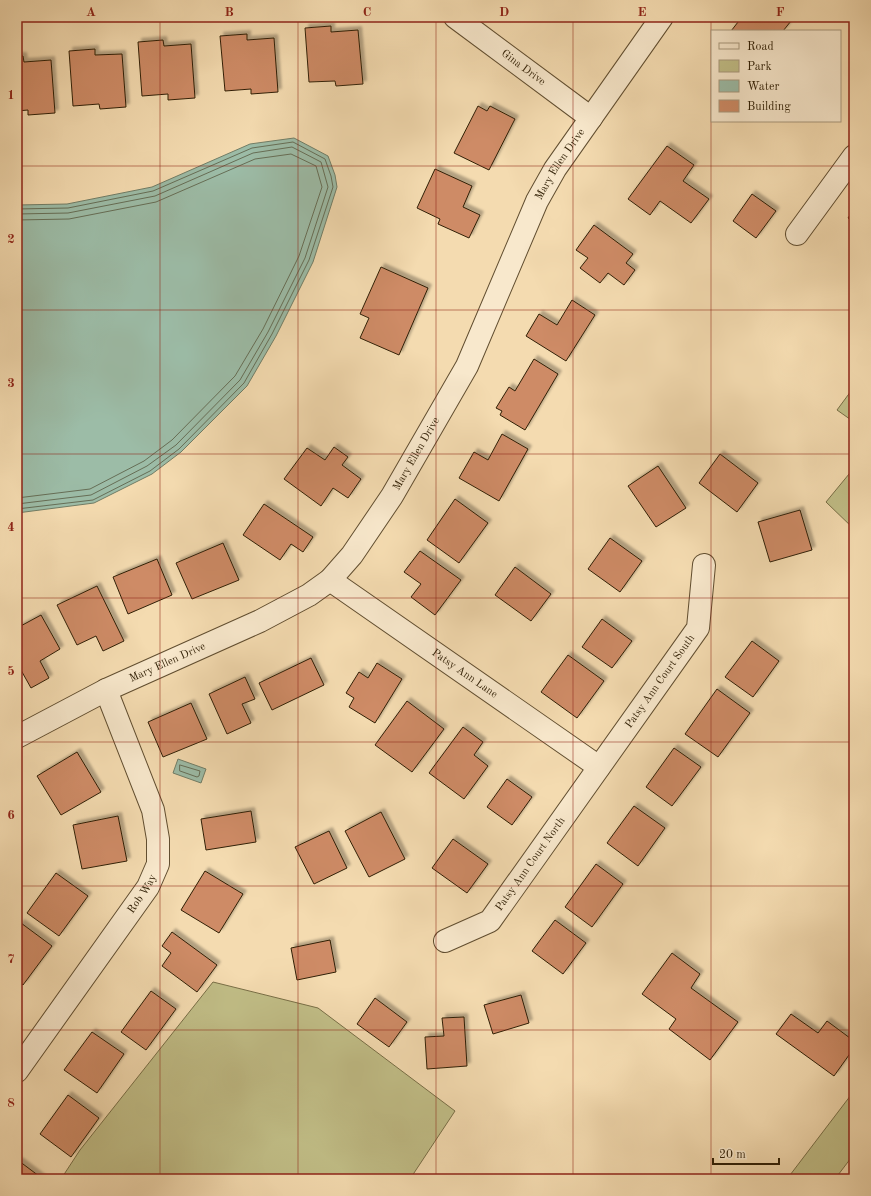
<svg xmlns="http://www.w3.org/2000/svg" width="871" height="1196" viewBox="0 0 871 1196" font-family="'Old Standard TT',serif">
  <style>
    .green { fill: #c1be87; stroke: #786e46 }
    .water { fill: #9cbca7; stroke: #717d66 }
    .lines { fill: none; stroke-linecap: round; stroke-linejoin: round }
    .shore { stroke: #666e56; stroke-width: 1 }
    .building { fill: #ce8b66; stroke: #301f05; filter: url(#shadow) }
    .minor-casing { stroke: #614e30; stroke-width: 24 }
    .minor { stroke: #f8e8cc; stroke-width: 22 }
    .grid { fill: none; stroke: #8f2418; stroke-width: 1; stroke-opacity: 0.55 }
    .labels { text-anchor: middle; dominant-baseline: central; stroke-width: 3.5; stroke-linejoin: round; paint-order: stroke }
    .street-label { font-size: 11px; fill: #301f05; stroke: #f8e8cc }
    .neatline { fill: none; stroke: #8f2418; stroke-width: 1.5 }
    .grid-label { font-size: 13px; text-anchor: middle; font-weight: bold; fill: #8f2418 }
  </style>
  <defs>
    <filter id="shadow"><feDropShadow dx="3.5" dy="-3.5" stdDeviation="1" flood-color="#0004"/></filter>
  </defs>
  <rect width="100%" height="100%" fill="#f4dbb0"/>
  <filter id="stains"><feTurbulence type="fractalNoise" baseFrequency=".005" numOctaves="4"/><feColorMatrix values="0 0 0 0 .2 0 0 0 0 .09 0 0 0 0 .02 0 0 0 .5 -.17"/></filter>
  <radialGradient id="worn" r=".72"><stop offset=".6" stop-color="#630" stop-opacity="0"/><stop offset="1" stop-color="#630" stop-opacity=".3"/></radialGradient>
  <g class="green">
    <path d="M854 387V422L837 410Z"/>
    <path d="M854 468V529L826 502Z"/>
    <path d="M213 982 318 1008 455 1111 410 1179H61L80 1150Z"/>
    <path d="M854 1091V1154L835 1179H787Z"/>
  </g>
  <g class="water">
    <path d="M294 138 328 156 335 175 337 187 313 262 276 336 247 386 181 452 152 474 94 503 17 513V205L67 204 152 187 250 144Z"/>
    <path d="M178 759 206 769 201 783 173 773Z"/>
  </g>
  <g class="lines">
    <g class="shore">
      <path d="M17 209 68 208 153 191 252 148 293 142 325 159 331 176 333 187 309 260 272 334 244 383 179 449 150 471 93 500 17 509"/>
      <path d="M17 214 68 213 155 196 253 153 292 147 321 162 328 187 305 258 268 332 240 380 176 445 147 466 91 495 17 504"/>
      <path d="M17 220 69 219 156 202 255 159 291 154 316 166 322 187 299 256 263 329 235 376 172 440 144 461 90 489 17 498"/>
      <path d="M180 765 200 771 199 776 197 777 180 771Z"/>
    </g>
  </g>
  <g class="building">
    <path d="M742 17H786L791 21 783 31H731Z"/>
    <path d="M331 26V32L358 30 363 84 336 86 335 81 309 82 305 28Z"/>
    <path d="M247 34V40L274 38 278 92 251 94V89L225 91 220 36Z"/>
    <path d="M163 40 164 46 191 44 195 98 168 100V94L142 96 138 42Z"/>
    <path d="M95 49V55L122 54 126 107 100 109 99 104 73 106 69 51Z"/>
    <path d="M17 56H23L24 62 51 60 55 113 28 115V110L17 111Z"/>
    <path d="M478 106 487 111 490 106 515 119 489 170 454 153Z"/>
    <path d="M667 146 694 165 683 181 709 199 691 223 660 201 650 215 628 199Z"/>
    <path d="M435 169 472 186 463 207 480 215 469 238 438 224 440 219 417 208Z"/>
    <path d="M752 194 776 211 756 238 733 221Z"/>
    <path d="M854 209V222L848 218Z"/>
    <path d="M594 225 633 254 626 263 635 270 624 285 608 273 600 283 580 268 588 258 576 250Z"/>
    <path d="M381 267 428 288 399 355 360 338 369 318 360 314Z"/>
    <path d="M572 300 595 315 566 361 526 336 539 314 557 325Z"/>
    <path d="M534 359 558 374 525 430 500 415 502 411 496 408 509 387 515 391Z"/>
    <path d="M502 434 528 449 499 501 459 478 474 452 488 460Z"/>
    <path d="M334 447 348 457 342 465 361 479 348 498 333 488 321 506 284 479 307 448 325 460Z"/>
    <path d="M720 454 758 483 737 512 699 483Z"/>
    <path d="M658 466 686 508 656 527 628 486Z"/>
    <path d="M455 499 488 523 459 563 427 540Z"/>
    <path d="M264 504 313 537 303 552 291 544 280 560 243 535Z"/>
    <path d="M800 510 812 550 770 562 758 522Z"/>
    <path d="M610 538 642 561 620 592 588 569Z"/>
    <path d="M223 543 239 580 192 599 176 563Z"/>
    <path d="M420 551 461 580 435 615 411 597 421 584 404 572Z"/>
    <path d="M157 559 172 595 128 614 113 577Z"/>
    <path d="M515 567 551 594 531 621 495 595Z"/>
    <path d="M97 586 124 641 103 651 96 636 77 645 57 605Z"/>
    <path d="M41 615 60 649 40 661 49 678 31 688 17 663V628Z"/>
    <path d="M602 619 632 641 612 668 582 647Z"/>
    <path d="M752 641 779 661 753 697 725 677Z"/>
    <path d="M568 655 604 681 577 718 541 692Z"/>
    <path d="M311 658 324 685 272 710 259 683Z"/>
    <path d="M377 663 402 679 375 723 349 707 354 698 346 693 359 672 368 678Z"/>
    <path d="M245 677 255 699 242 704 251 723 227 734 209 694Z"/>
    <path d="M717 689 750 713 718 757 685 734Z"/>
    <path d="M407 701 444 729 412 772 375 745Z"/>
    <path d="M191 703 207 739 163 757 148 722Z"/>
    <path d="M463 727 483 742 474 755 488 766 464 799 429 773Z"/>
    <path d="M674 748 701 767 672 806 646 787Z"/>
    <path d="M77 752 101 792 61 815 37 776Z"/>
    <path d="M507 779 532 797 512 825 487 807Z"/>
    <path d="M634 806 665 828 638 866 607 843Z"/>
    <path d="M251 811 256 842 206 850 201 819Z"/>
    <path d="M381 812 405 859 369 877 345 831Z"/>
    <path d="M118 816 127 861 82 869 73 825Z"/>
    <path d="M329 831 347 868 314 884 295 847Z"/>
    <path d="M453 839 488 864 467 893 432 868Z"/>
    <path d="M596 864 623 884 592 927 565 907Z"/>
    <path d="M205 871 243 894 219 933 181 910Z"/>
    <path d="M56 873 88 896 59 936 27 913Z"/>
    <path d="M555 920 586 943 563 974 532 951Z"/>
    <path d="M21 923 52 946 23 985 17 981V928Z"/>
    <path d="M172 932 217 965 197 992 162 966 171 953 162 946Z"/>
    <path d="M330 940 336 972 297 980 291 948Z"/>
    <path d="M672 953 700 974 691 988 738 1022 710 1060 669 1029 676 1019 642 994Z"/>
    <path d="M151 991 176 1009 146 1050 121 1032Z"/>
    <path d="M521 995 529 1023 493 1034 484 1005Z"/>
    <path d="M375 998 407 1022 389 1047 357 1024Z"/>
    <path d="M791 1014 818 1033 827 1021 854 1041V1048L834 1076 776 1034Z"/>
    <path d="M464 1017 467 1066 427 1069 425 1037 444 1036 442 1018Z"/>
    <path d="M92 1032 124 1054 97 1093 64 1070Z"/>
    <path d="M68 1095 99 1118 71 1157 40 1134Z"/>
    <path d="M19 1161 43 1179H17V1164Z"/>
  </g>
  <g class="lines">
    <g class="minor-casing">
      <g id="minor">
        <path id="s1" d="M455 17 591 118"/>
        <path d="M797 234 854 156"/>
        <path id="s2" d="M330 580 599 767"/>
        <path id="s3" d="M17 737 106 690 260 621 309 595 330 580 352 555 392 496 467 366 537 201 555 169 662 17"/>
        <path id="s4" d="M445 941 490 921 698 628 704 565"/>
        <path id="s5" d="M17 1071 148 887 158 864V839L153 810 106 690"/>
      </g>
    </g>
    <use href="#minor" class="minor"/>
  </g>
  <path class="grid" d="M160 17V1179M298 17V1179M436 17V1179M573 17V1179M711 17V1179M17 166H854M17 310H854M17 454H854M17 598H854M17 742H854M17 886H854M17 1030H854"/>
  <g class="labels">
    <g class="street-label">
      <text stroke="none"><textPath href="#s1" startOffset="85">Gina Drive</textPath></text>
      <text stroke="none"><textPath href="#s3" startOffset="828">Mary Ellen Drive</textPath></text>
      <text stroke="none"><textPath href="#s3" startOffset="504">Mary Ellen Drive</textPath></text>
      <text stroke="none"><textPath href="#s3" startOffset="168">Mary Ellen Drive</textPath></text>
      <text stroke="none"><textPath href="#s2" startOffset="164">Patsy Ann Lane</textPath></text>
      <text stroke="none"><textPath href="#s4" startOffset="343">Patsy Ann Court South</textPath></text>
      <text stroke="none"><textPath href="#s4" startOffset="119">Patsy Ann Court North</textPath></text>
      <text stroke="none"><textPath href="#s5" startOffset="217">Rob Way</textPath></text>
    </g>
  </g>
  <rect width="871" height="1196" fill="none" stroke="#f4dbb0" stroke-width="44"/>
  <rect x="711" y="30" width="130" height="92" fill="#f8e8cc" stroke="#a8987c"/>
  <rect x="719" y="43" width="20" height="6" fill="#f8e8cc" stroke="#a8987c"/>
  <text x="747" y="50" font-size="12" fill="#301f05">Road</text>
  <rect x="719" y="60" width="20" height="12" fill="#c1be87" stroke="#a8987c"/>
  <text x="747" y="70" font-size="12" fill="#301f05">Park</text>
  <rect x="719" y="80" width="20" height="12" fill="#9cbca7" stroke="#a8987c"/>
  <text x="747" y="90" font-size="12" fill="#301f05">Water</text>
  <rect x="719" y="100" width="20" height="12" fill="#ce8b66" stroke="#a8987c"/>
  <text x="747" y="110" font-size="12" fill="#301f05">Building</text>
  <path d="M713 1158v6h66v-6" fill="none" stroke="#301f05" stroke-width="2"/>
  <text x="719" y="1158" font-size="12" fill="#301f05" stroke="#f8e8cc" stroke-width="3" paint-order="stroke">20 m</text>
  <rect x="22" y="22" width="827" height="1152" class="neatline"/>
  <g class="grid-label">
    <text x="91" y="16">A</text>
    <text x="229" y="16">B</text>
    <text x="367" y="16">C</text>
    <text x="504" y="16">D</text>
    <text x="642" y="16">E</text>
    <text x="780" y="16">F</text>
    <text x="11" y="99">1</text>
    <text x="11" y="243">2</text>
    <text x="11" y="387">3</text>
    <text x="11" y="531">4</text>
    <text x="11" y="675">5</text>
    <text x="11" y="819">6</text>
    <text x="11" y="963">7</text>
    <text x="11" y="1107">8</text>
  </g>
  <rect width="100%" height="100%" filter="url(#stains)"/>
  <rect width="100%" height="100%" fill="url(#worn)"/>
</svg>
